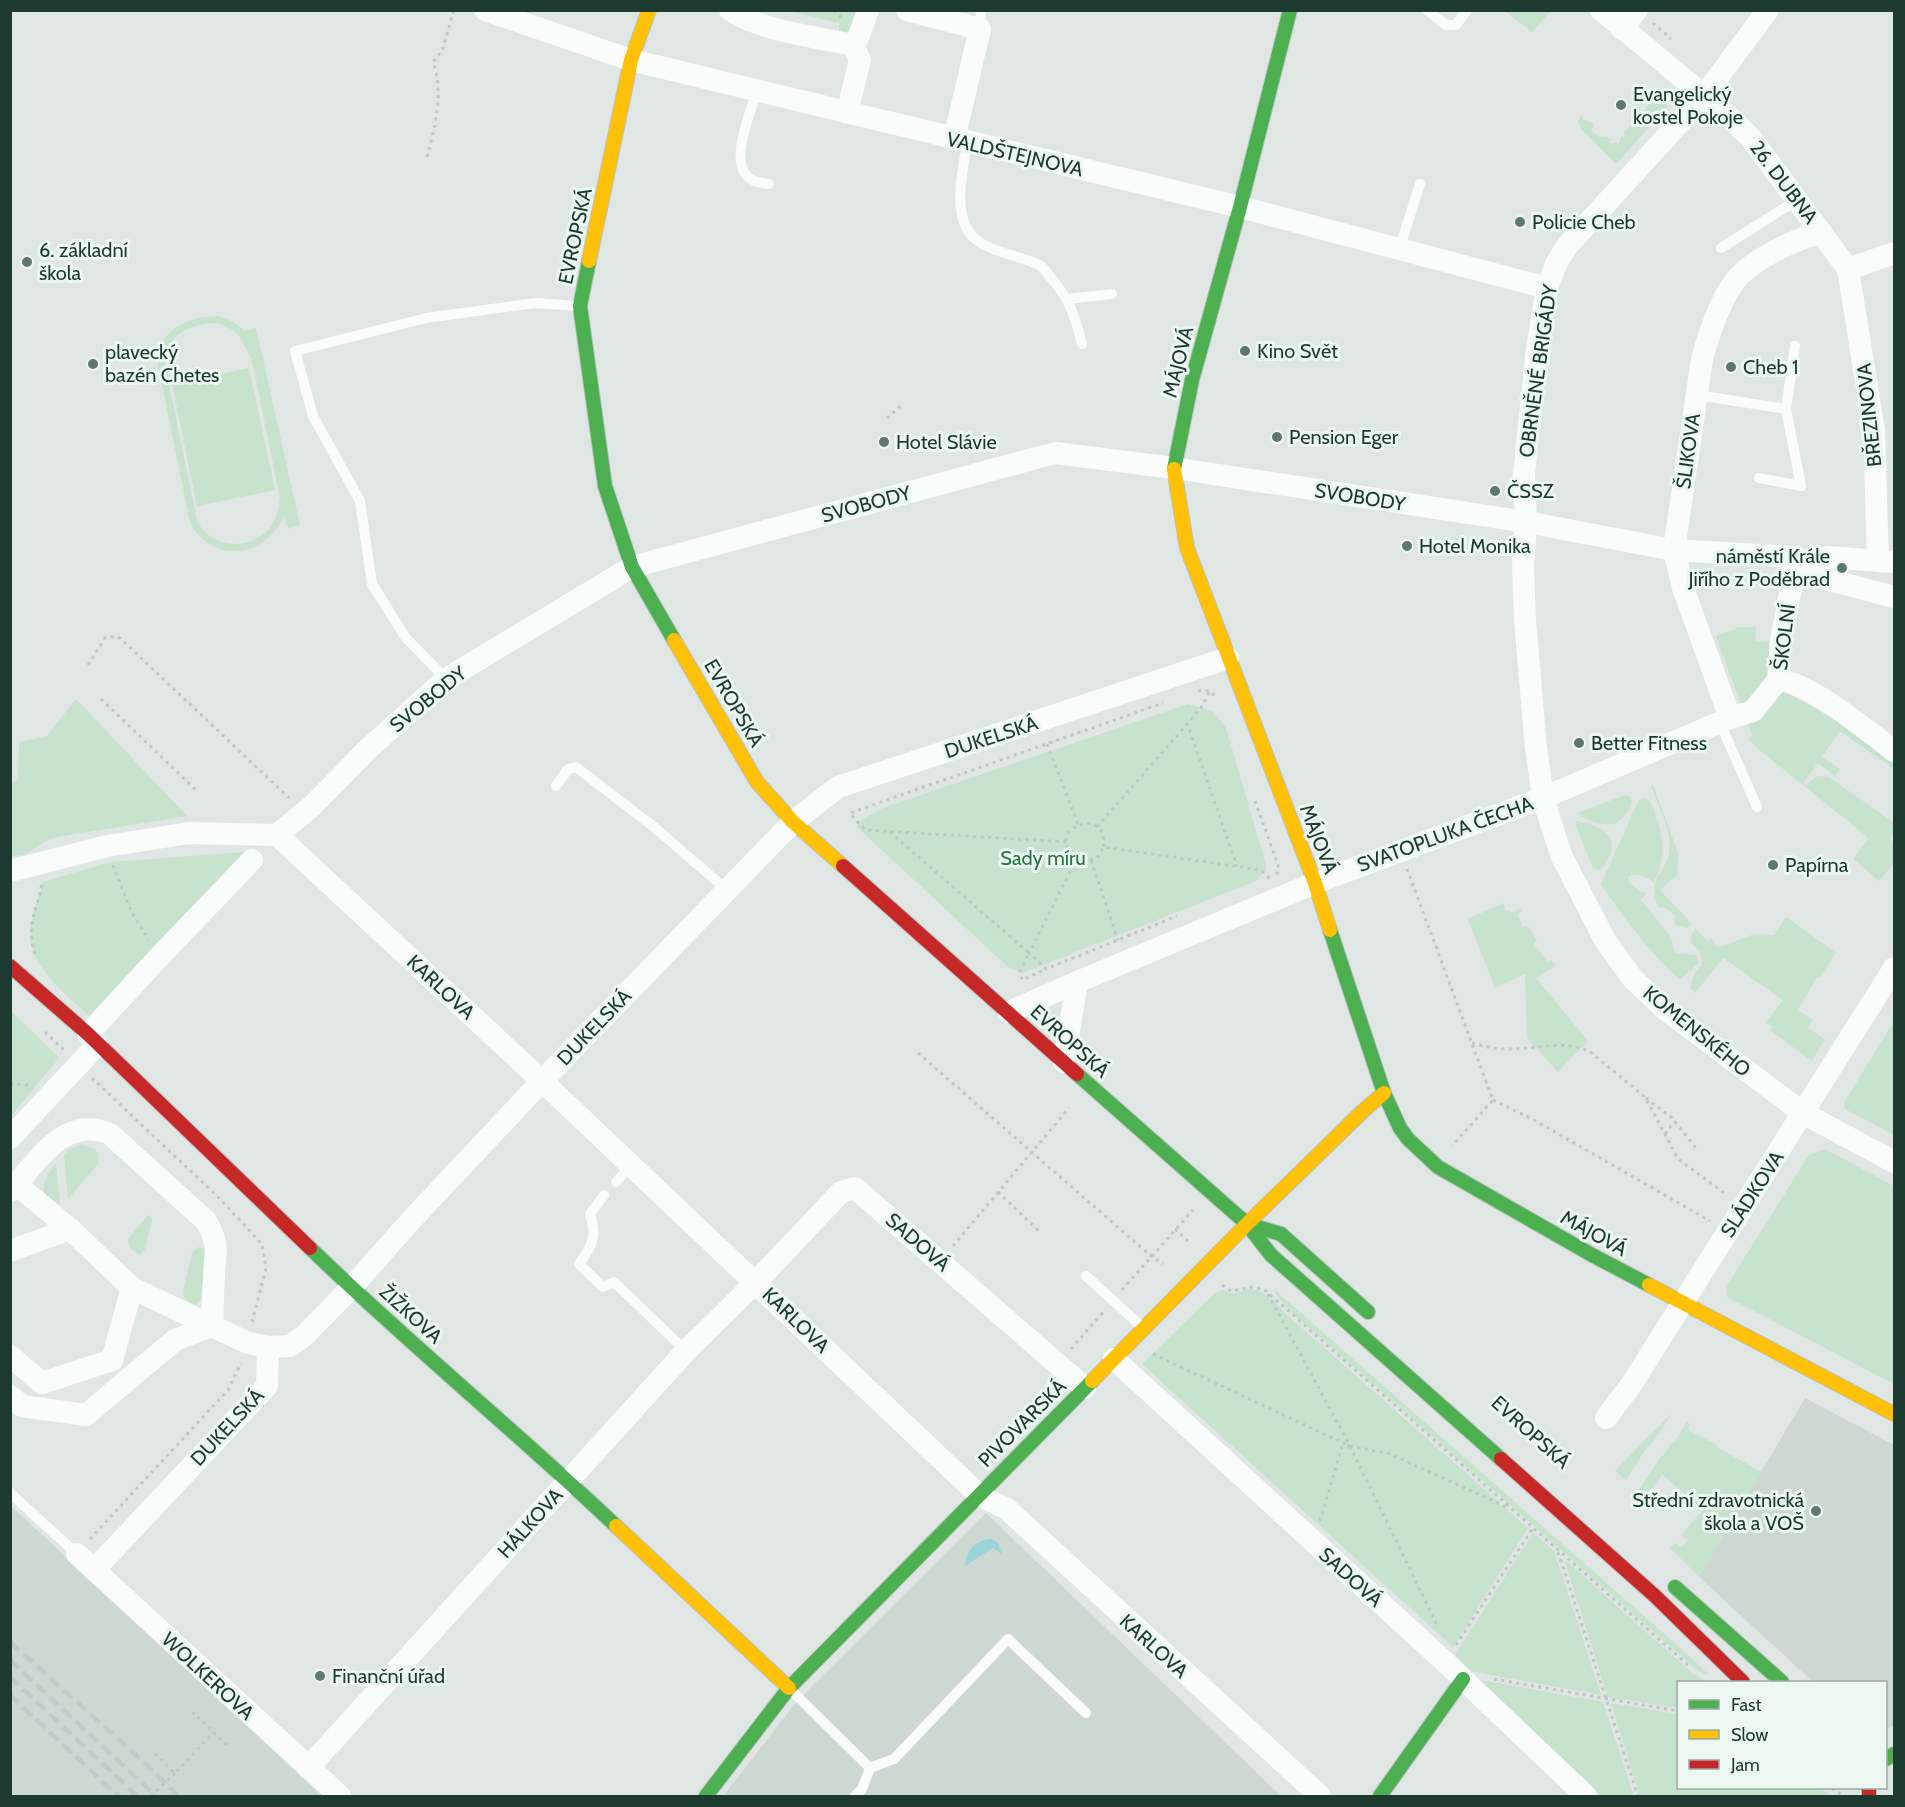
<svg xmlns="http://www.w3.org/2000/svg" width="1905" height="1807" viewBox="0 0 1905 1807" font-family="Cabin,sans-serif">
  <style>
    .built { fill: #cdd8d2 }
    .green { fill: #c7e2cd; fill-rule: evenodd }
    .water { fill: #9bd5d9 }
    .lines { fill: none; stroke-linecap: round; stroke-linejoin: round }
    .fast-casing { stroke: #b9c3be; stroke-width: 16 }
    .slow-casing { stroke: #b9c3be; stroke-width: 16 }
    .jam-casing { stroke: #b9c3be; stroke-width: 16 }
    .path { stroke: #bec7c4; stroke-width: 3; stroke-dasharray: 3 4.5; stroke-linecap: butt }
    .lane { stroke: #fafbfb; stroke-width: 10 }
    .street { stroke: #fafbfb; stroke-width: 22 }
    .fast { stroke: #4caf50; stroke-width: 14 }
    .slow { stroke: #ffc107; stroke-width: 14 }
    .jam { stroke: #c62828; stroke-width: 14 }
    .rail { stroke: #c5c9c8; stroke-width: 4.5; stroke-dasharray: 12 6; stroke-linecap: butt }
    .poi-dot { fill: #61766f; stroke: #ecf7f1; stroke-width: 2 }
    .labels { text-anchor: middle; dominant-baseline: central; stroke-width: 6; stroke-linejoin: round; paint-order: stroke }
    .poi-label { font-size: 20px; fill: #1d3a30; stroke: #ecf7f1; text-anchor: start }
    .street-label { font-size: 20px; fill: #1d3a30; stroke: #ecf7f1 }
    .park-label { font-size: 20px; fill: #24743d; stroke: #ecf7f1 }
  </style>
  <rect width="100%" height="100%" fill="#e0e6e3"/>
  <g class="built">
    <path d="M1805 1398 1894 1445V1725L1886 1730V1682H1813L1699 1577Z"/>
    <path d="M10 1505 39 1532 322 1796H11Z"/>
    <path d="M986 1513 1281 1796H723L798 1700Z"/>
  </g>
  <g class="green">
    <path d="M1548 10 1550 12 1532 32 1505 11Z"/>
    <path d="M789 11H859L851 30 839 35V23Z"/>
    <path d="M1658 98 1668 106 1616 164 1580 128 1578 121 1583 114V119L1594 124 1591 131 1598 136V138L1606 136 1611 140 1610 142 1612 144 1616 142 1618 144 1622 136 1624 138 1626 135 1624 133 1631 125 1633 127 1640 115 1642 116 1644 114 1643 112 1649 104 1651 105 1655 99 1657 100Z"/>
    <path d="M219 316 235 323 245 331 256 328 300 525 288 529 284 515C268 558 210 565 190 522L158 365C158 328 186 317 219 316ZM218 323 231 329 239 335 252 360 280 498C278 509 277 521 269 529 248 552 209 548 197 520L165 365C166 334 190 323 218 323Z"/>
    <path d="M249 368 275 490 197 506 172 384Z"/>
    <path d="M1736 627H1756L1755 641 1777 643 1781 689 1846 726 1894 759V769L1840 731 1822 757 1840 769 1835 776 1818 763 1803 783 1806 785 1817 776 1829 777 1894 823V832L1890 839 1894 843V863L1879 881 1853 859 1869 838 1758 749 1748 739 1752 735 1716 636 1736 629Z"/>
    <path d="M76 699 187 816 51 838 24 855 11 856V783L18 779 19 742 47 736Z"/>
    <path d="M1188 704 1214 712 1226 728 1267 868 1256 881 1022 973 1008 967 857 827 860 820 883 808Z"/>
    <path d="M1653 785 1678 853 1677 875 1660 890 1692 924 1687 928 1676 925 1674 920 1675 915 1666 908 1658 907C1656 901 1654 895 1654 889 1655 876 1667 866 1669 854 1673 832 1658 806 1651 786Z"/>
    <path d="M1625 795 1631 798C1632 804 1631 806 1628 811 1616 833 1598 823 1580 816L1579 814 1580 812Z"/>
    <path d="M1645 797C1653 803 1653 807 1656 817 1665 841 1665 860 1654 882 1646 877 1636 871 1628 877V882L1640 891 1646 893 1641 900 1671 937 1675 953 1696 955 1698 963 1680 980C1649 952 1624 918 1601 884L1639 800Z"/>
    <path d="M1576 821C1607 826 1625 841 1600 870L1593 868 1575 824Z"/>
    <path d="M244 852 90 1017C68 995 32 970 30 936 29 917 40 901 42 882L111 862Z"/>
    <path d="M1503 903 1506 911 1509 910 1511 913 1521 908 1522 911 1517 914 1523 927 1528 926 1537 941 1534 944 1548 962 1551 960 1556 966 1536 978 1588 1041 1558 1072 1527 1038 1525 974 1495 988 1468 919Z"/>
    <path d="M1786 917 1836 953 1819 978 1817 977 1798 1010 1813 1020 1808 1028 1825 1039 1812 1061 1770 1030 1773 1027 1766 1022 1783 1000 1723 958 1695 993 1690 989 1695 972 1702 965 1701 952 1691 943 1690 939 1695 928 1707 941 1711 938 1718 948 1754 934 1774 935Z"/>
    <path d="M11 1011 59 1058 11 1116Z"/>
    <path d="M1894 1021V1135L1847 1110 1844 1107 1845 1101Z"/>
    <path d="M82 1145 94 1149 98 1153 99 1163 68 1199 64 1155 69 1149Z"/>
    <path d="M1825 1149 1894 1186V1384L1727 1297 1726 1287 1809 1155Z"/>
    <path d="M56 1164 60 1204C34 1201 44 1176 56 1164Z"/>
    <path d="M148 1215 152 1218 145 1250 139 1255 130 1248 128 1239Z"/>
    <path d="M198 1247 205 1249 208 1255 200 1301 195 1305 192 1304 184 1297 183 1290 192 1253Z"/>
    <path d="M1248 1289C1264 1289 1276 1303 1286 1314L1528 1528 1453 1647 1142 1364 1216 1292 1224 1290 1233 1294Z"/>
    <path d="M1275 1290 1697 1663 1708 1674 1706 1675 1696 1669 1289 1310 1275 1293Z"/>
    <path d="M1672 1413 1659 1434H1658L1649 1447H1647L1626 1480 1615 1471Z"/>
    <path d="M1687 1422 1690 1424 1688 1430 1717 1445 1716 1447 1762 1472 1699 1577 1670 1548 1675 1543 1681 1548 1688 1540 1681 1535 1703 1510 1662 1474 1648 1498 1639 1490 1662 1455 1663 1456 1672 1442 1674 1443Z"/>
    <path d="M1533 1533 1554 1551 1601 1695 1469 1671 1455 1655Z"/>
    <path d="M1564 1559 1692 1673 1708 1682H1678V1708L1608 1697Z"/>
    <path d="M1475 1679 1603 1702 1634 1796H1601Z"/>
    <path d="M1611 1703 1678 1714V1788H1821L1828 1794 1836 1796H1640Z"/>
  </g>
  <path class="water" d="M992 1539 998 1543 1002 1554 993 1548 965 1566C966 1550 975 1540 992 1539Z"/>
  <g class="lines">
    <g class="fast-casing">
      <g id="fast">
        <path d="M589 261 580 306 605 486 632 567 674 640"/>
        <path d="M1174 469 1192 380 1240 207 1290 10"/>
        <path d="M1330 930 1384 1093 1400 1128 1408 1139 1438 1167 1592 1255 1649 1285"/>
        <path d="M1077 1074 1247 1224 1271 1255 1501 1459"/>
        <path d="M1247 1224 1281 1234 1368 1312"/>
        <path d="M310 1248C409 1344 516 1431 616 1526"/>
        <path d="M1675 1587 1782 1682"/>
        <path d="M1886 1759 1894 1754"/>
        <path d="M706 1796 789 1688 1092 1381"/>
        <path d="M1380 1796 1463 1679"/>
      </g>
    </g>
    <g class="slow-casing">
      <g id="slow">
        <path d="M589 261 631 60 649 10"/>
        <path d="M1174 469 1187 548 1315 883 1330 930"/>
        <path d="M674 640 757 782 793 822 843 866"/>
        <path d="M1649 1285 1894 1414"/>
        <path d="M1092 1381 1247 1224 1363 1111 1384 1093"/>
        <path d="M616 1526 789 1688"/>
      </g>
    </g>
    <g class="jam-casing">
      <g id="jam">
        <path d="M843 866 1077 1074"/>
        <path d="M10 966 88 1034 310 1248"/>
        <path d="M1501 1459 1655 1596 1743 1682"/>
        <path d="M1869 1788V1796"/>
      </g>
    </g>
    <g class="path">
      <path d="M834 10 844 21"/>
      <path d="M1653 23 1671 39"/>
      <path d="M427 157C435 127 444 93 433 62L442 51 454 10"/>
      <path d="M887 418 903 404"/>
      <path d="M88 665 105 638 111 637 120 638 289 798"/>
      <path d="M1198 691H1210L1216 697"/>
      <path d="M101 699 197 791"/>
      <path d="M1187 723 1237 866"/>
      <path d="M1047 744 1078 824"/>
      <path d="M1255 801 1278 865V872L1275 876"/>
      <path d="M1097 827 1201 708 1210 691"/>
      <path d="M890 832 1029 953 1020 971 1022 980 1046 969"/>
      <path d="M1066 842 866 830 859 824 850 813 1163 703"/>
      <path d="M1104 847C1107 801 1042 833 1075 856 1082 861 1089 861 1097 858L1104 847 1261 870 1270 879"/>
      <path d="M1077 858 1029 953 1046 969 1177 916"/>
      <path d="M1091 860 1118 940"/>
      <path d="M113 865 131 911 149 940"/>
      <path d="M1407 869 1493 1100 1452 1146"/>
      <path d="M35 954C25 922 38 912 42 882"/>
      <path d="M45 1032 64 1050"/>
      <path d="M1472 1043C1483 1046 1494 1049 1505 1049 1533 1050 1562 1039 1589 1051L1645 1097 1678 1159 1727 1195"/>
      <path d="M918 1053 1151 1256 1163 1264"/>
      <path d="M92 1078 217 1196 262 1244 266 1268 252 1322"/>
      <path d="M10 1084 33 1085"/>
      <path d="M1646 1098 1672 1118 1696 1148"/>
      <path d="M1493 1100 1534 1120 1710 1221"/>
      <path d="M1665 1134 1675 1121"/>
      <path d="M998 1192 1041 1233"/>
      <path d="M1175 1229 1191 1244"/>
      <path d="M953 1246 1069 1108"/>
      <path d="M1222 1285 1231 1291 1253 1287 1266 1291 1688 1665"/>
      <path d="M1122 1290 1193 1210"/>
      <path d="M1268 1294 1350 1446 1437 1625"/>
      <path d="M1071 1349 1104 1311"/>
      <path d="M1153 1354 1350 1446 1390 1454 1507 1507"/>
      <path d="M1320 1521 1342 1447 1349 1446"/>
      <path d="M90 1539 228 1390 241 1363"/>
      <path d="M1558 1552 1638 1796"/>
      <path d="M1456 1645 1533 1528"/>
      <path d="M1494 1679 1678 1711"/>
      <path d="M192 1712 228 1746"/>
      <path d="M155 1754 175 1773 214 1732"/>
      <path d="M1832 1788 1843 1796"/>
      <path d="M151 1796 175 1773"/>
    </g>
    <g class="lane">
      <path d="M1427 10 1446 25H1456L1467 10"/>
      <path d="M980 29 981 10"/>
      <path d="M757 91C751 111 730 159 747 176 753 182 761 183 769 184"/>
      <path d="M967 142C964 165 957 192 962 215 969 253 1012 251 1039 265 1044 267 1048 274 1051 278 1070 299 1075 317 1082 344"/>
      <path d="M1721 248 1797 200"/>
      <path d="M1399 250 1420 184"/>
      <path d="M1067 299 1112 294"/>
      <path d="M1697 395 1786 409 1795 346"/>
      <path d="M1759 478 1801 486 1786 409"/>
      <path d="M446 679 406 638 372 584 360 501 313 416 295 351 426 318 536 303 577 306"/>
      <path d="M1720 723 1757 807"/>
      <path d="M556 786 568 769 576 767 654 827 727 890"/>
      <path d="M616 1182 631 1165"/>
      <path d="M604 1195 590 1214C597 1237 593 1245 579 1264L603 1287 614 1282 686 1351"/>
      <path d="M1086 1276 1141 1326"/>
      <path d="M10 1493 77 1554"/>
      <path d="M791 1690 870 1768 862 1789 855 1796"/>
      <path d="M870 1768 894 1759 1008 1639 1086 1713"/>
    </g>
    <g class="street">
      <path d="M485 10 631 60 1240 207 1547 288"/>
      <path d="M730 10C761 31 817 37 853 45L858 38 868 10"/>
      <path d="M907 10 980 29 954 139"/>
      <path d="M1601 10 1727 115 1751 138 1848 269 1874 431 1878 561"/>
      <path d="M1768 10 1703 97 1567 246 1556 264 1547 288 1537 348 1524 475 1526 522 1523 566 1525 620 1536 748 1543 798 1561 855 1606 942 1633 979 1666 1010 1803 1113 1894 1162"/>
      <path d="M1622 29 1637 10"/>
      <path d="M847 113 860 60 853 45"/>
      <path d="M1848 269 1894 253"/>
      <path d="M1894 562 1828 557 1821 559 1817 569 1820 575 1826 579 1894 597"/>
      <path d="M1778 680 1781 640 1797 558"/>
      <path d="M1730 718 1683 588 1674 550 1702 359C1708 336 1720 301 1734 282 1753 258 1793 241 1821 232"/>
      <path d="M277 835 542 1081 979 1495 1007 1509 1320 1796"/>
      <path d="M10 871 107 846 189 833 277 835 312 806 368 749 446 679 632 567 1055 453 1174 468 1526 522 1674 550 1791 557 1817 565"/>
      <path d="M1009 1012 1077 982 1315 883 1543 798 1730 718 1753 711 1778 680C1810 683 1868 731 1894 751"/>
      <path d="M88 1034 159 957 252 860"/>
      <path d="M1064 1062 1077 982"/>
      <path d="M10 1138 97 1045"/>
      <path d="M16 1184 70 1229 132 1288 248 1343 268 1347 290 1346 304 1336 351 1288 414 1217 542 1081 793 822 838 787 1228 658"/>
      <path d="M10 1191C38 1162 64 1114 110 1134L206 1221C220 1245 215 1252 214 1277 213 1293 212 1309 213 1325"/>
      <path d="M10 1251 70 1229"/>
      <path d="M10 1356 42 1383 112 1360 132 1288"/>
      <path d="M1114 1359 1445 1662 1586 1796"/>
      <path d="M10 1396 22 1406 86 1415 175 1340 213 1325"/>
      <path d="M1606 1418 1631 1385 1894 968"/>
      <path d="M77 1554 340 1796"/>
      <path d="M94 1570 267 1386 268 1347"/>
      <path d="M308 1768 686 1351 756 1282 841 1192 855 1188 1085 1388"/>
    </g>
    <use href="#fast" class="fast"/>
    <use href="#slow" class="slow"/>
    <use href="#jam" class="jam"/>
    <g class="rail">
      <path d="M10 1642 145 1763 178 1796"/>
      <path d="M10 1660 156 1796"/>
      <path d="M10 1677 137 1796"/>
      <path d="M10 1695 118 1796"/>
    </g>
  </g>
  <g class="poi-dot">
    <circle cx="1621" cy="105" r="6"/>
    <circle cx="1520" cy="222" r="6"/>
    <circle cx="27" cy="262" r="6"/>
    <circle cx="1245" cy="351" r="6"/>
    <circle cx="93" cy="364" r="6"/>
    <circle cx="1731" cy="367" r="6"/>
    <circle cx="1277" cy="437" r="6"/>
    <circle cx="884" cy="442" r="6"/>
    <circle cx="1495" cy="491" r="6"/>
    <circle cx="1407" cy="546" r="6"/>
    <circle cx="1842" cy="568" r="6"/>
    <circle cx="1579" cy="743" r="6"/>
    <circle cx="1773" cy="865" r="6"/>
    <circle cx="1816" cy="1511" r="6"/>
    <circle cx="320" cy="1676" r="6"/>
  </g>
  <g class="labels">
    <g class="poi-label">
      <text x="1633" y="94">Evangelický<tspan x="1633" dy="23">kostel Pokoje</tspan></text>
      <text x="1532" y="222">Policie Cheb</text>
      <text x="39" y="250">6. základní<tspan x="39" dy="23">škola</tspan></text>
      <text x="1257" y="351">Kino Svět</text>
      <text x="105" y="352">plavecký<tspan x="105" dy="23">bazén Chetes</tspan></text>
      <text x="1743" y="367">Cheb 1</text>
      <text x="1289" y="437">Pension Eger</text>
      <text x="896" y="442">Hotel Slávie</text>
      <text x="1507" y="491">ČSSZ</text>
      <text x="1419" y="546">Hotel Monika</text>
      <text x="1830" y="556" text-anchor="end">náměstí Krále<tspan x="1830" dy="23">Jiřího z Poděbrad</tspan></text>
      <text x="1591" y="743">Better Fitness</text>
      <text x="1785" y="865">Papírna</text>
      <text x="1804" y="1500" text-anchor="end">Střední zdravotnická<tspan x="1804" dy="23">škola a VOŠ</tspan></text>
      <text x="332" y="1676">Finanční úřad</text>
    </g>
    <g class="street-label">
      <text transform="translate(1015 154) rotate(13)">VALDŠTEJNOVA</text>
      <text transform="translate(1784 182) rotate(53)">26. DUBNA</text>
      <text transform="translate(575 236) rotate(-78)">EVROPSKÁ</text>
      <text transform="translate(1178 362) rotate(-76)">MÁJOVÁ</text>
      <text transform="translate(1538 371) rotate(-82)">OBRNĚNÉ BRIGÁDY</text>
      <text transform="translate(1869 415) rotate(-96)">BŘEZINOVA</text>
      <text transform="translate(1688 451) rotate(-82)">ŠLIKOVA</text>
      <text transform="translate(1360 497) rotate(9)">SVOBODY</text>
      <text transform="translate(866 504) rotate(-15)">SVOBODY</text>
      <text transform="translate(1784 637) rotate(-83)">ŠKOLNÍ</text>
      <text transform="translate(428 699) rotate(-39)">SVOBODY</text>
      <text transform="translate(734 703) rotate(60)">EVROPSKÁ</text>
      <text transform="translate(991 737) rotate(-18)">DUKELSKÁ</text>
      <text transform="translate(1445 834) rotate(-20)">SVATOPLUKA ČECHA</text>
      <text transform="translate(1319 839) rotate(69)">MÁJOVÁ</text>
      <text transform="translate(441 987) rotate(43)">KARLOVA</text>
      <text transform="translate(594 1027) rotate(-46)">DUKELSKÁ</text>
      <text transform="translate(1697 1031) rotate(39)">KOMENSKÉHO</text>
      <text transform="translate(1070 1041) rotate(42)">EVROPSKÁ</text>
      <text transform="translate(1752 1194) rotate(-57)">SLÁDKOVA</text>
      <text transform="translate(1594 1233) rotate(29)">MÁJOVÁ</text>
      <text transform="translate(918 1242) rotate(41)">SADOVÁ</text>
      <text transform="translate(411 1314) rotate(42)">ŽIŽKOVA</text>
      <text transform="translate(796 1320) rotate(44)">KARLOVA</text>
      <text transform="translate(1022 1423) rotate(-45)">PIVOVARSKÁ</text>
      <text transform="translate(227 1427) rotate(-47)">DUKELSKÁ</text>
      <text transform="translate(1531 1432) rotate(42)">EVROPSKÁ</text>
      <text transform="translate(530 1523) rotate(-48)">HÁLKOVA</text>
      <text transform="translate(1351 1577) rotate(42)">SADOVÁ</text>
      <text transform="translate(1154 1646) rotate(42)">KARLOVA</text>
      <text transform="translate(208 1676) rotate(43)">WOLKEROVA</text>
    </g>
    <g class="park-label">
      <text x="1043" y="858">Sady míru</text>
    </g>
  </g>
  <rect width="1905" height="1807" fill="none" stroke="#1d3a30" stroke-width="24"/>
  <rect x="1677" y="1681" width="210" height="108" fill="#ecf7f1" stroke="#99aba4" stroke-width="1.5"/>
  <rect x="1689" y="1700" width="30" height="9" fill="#4caf50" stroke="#99aba4" stroke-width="1.5"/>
  <text x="1731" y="1711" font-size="18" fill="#1d3a30">Fast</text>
  <rect x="1689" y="1730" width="30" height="9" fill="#ffc107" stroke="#99aba4" stroke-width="1.5"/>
  <text x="1731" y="1741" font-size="18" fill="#1d3a30">Slow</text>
  <rect x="1689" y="1760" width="30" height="9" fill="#c62828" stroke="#99aba4" stroke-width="1.5"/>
  <text x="1731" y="1771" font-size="18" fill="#1d3a30">Jam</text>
</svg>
